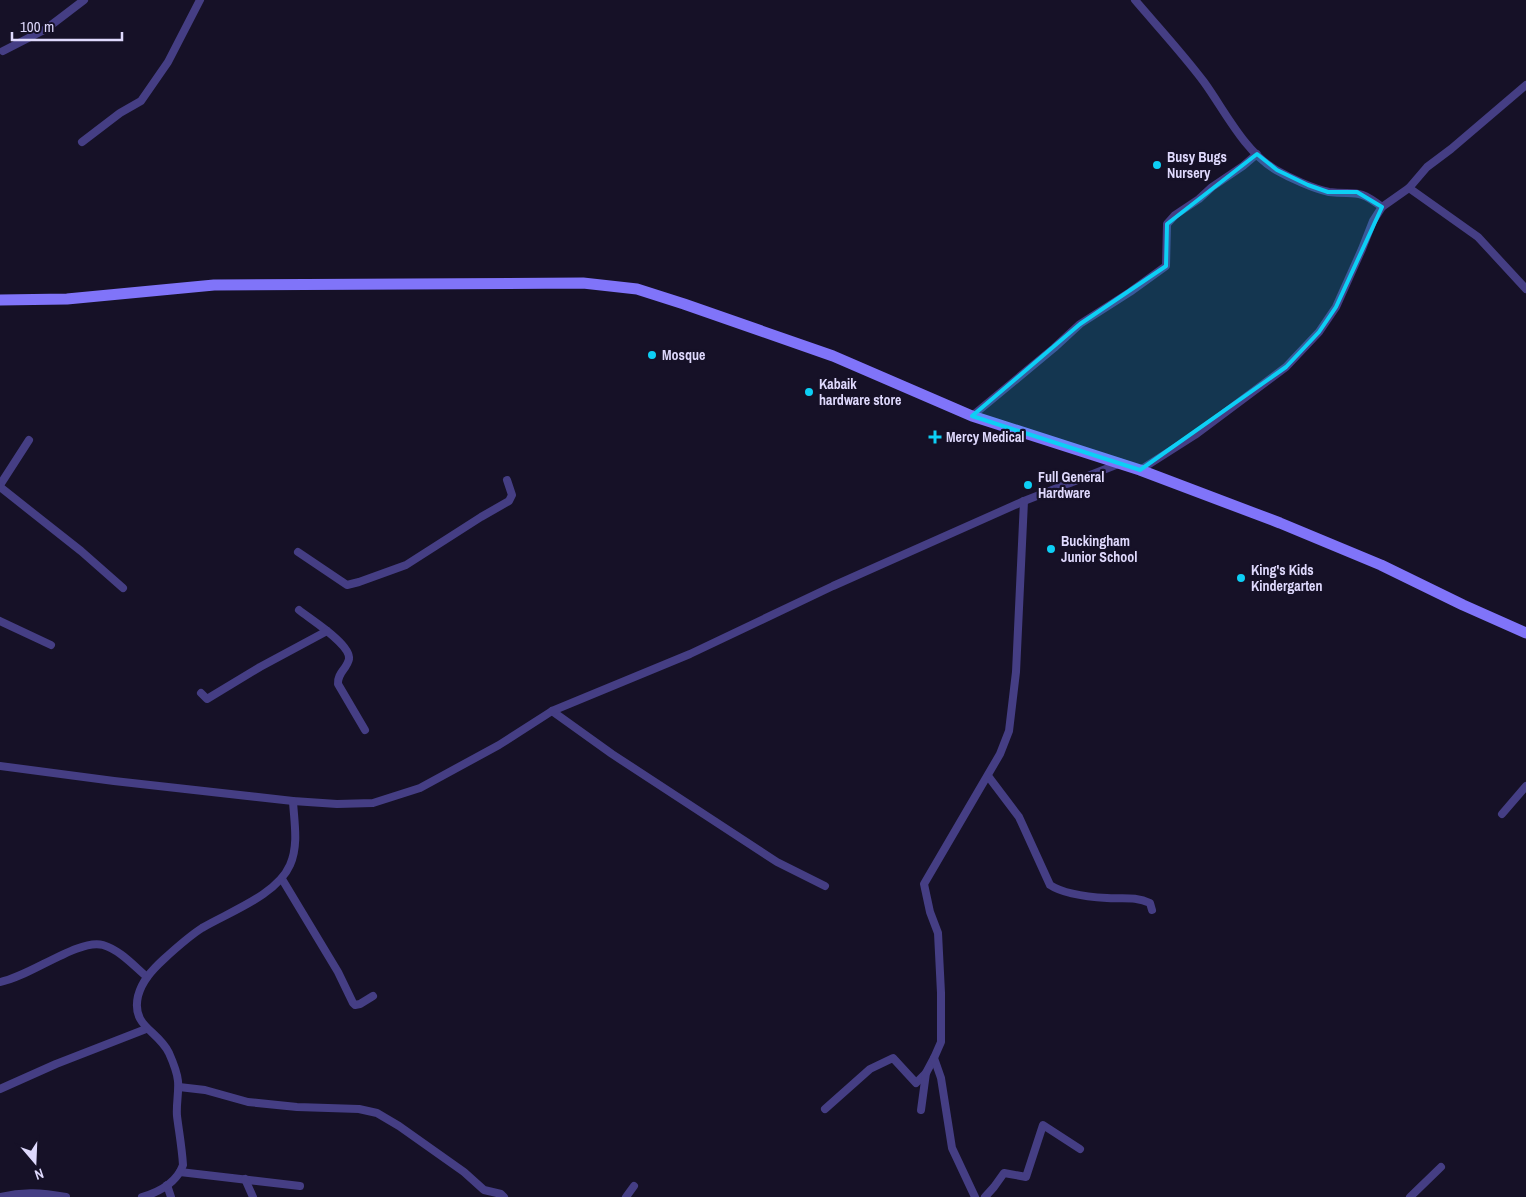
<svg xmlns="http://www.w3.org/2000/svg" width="1526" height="1197" viewBox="0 0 1526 1197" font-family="'Archivo Narrow',sans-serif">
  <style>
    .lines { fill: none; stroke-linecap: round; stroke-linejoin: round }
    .street { stroke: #453e84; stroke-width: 8 }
    .secondary { stroke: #8074f9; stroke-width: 11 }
    .marked { fill: #0dcff5; fill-opacity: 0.2; stroke: #0dcff5; stroke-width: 4; stroke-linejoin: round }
    .poi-dot { fill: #0dcff5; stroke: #161127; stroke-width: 2 }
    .labels { text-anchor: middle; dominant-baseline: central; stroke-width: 4.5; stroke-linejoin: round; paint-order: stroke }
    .poi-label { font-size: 14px; font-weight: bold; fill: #dfd9fd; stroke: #161127; text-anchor: start }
  </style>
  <rect width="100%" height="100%" fill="#161127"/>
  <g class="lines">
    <g class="street">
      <path d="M1135 0C1158 27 1183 54 1204 82 1225 111 1244 151 1276 170 1290 178 1314 189 1329 192 1357 195 1357 188 1382 207"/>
      <path d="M3 51 46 29 84 0"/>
      <path d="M82 142 120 113 141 101 168 62 200 0"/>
      <path d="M1409 188 1478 237 1526 289"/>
      <path d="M972 416 1054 348 1080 324 1130 292 1166 266 1167 224 1175 215 1199 199 1212 187 1243 166 1257 154"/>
      <path d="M1140 470 1195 435 1286 367 1319 332 1336 307 1362 249 1373 221 1382 207 1409 188 1427 167 1451 149 1526 85"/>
      <path d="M0 485 29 440"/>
      <path d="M0 487 81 551 123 588"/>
      <path d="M298 552 347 585 359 582 406 565 481 517 509 501 512 495 507 480"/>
      <path d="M299 610C310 619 351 644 349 659 347 669 337 673 338 684L365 730"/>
      <path d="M0 621 51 645"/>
      <path d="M201 693 207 699 260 667 327 631"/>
      <path d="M552 711 612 754 777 862 825 886"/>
      <path d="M0 766 114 781 293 801 337 804 373 803 420 788 499 745 552 711 690 654 833 586 1024 501 1121 463"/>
      <path d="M988 776 1019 817 1050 885C1065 895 1090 897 1107 898 1122 899 1136 896 1150 903L1152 910"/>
      <path d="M1502 814 1526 786"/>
      <path d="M282 879 338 972 353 1003 355 1005 360 1004 373 996"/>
      <path d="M0 982C29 977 79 938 103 945 120 950 134 966 147 977"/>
      <path d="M179 1087 205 1090 248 1102 297 1107 359 1109 377 1113 399 1126 464 1172 484 1190 501 1194 504 1197"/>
      <path d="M0 1089 56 1064 146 1029"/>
      <path d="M825 1109 870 1069 893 1058 916 1083 926 1073"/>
      <path d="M921 1110 926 1073 934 1058"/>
      <path d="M180 1172 300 1186"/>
      <path d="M245 1179 253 1197"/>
      <path d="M167 1185 171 1197"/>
      <path d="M0 1197C24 1191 42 1193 66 1197"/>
      <path d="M142 1197C159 1192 177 1182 183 1165 182 1148 179 1132 177 1116 176 1104 179 1093 178 1081 177 1071 173 1062 169 1053 158 1030 131 1027 138 996 142 981 152 970 164 959 176 948 188 937 202 928 229 912 277 895 290 865 299 845 294 821 293 801"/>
      <path d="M626 1197 634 1186"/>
      <path d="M975 1197 952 1148 941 1078 934 1058 941 1042V993L938 933 930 912 924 884 1000 754 1009 731 1016 672 1024 501"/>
      <path d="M985 1197 994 1187 1004 1173 1026 1177 1043 1125 1080 1149"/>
      <path d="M1410 1197 1441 1167"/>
    </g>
    <path class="secondary" d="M0 300 67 299 214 285 583 283 637 289 684 304 833 356 972 416 1140 470 1280 523 1381 565 1463 605 1526 633"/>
  </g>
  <path class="marked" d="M1257 154 1277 170 1308 185 1328 192H1357L1382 207 1336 307 1319 332 1286 367 1140 470 972 416 1080 324 1166 266 1167 224Z"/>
  <g class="poi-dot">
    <circle cx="1157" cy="165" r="5"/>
    <circle cx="652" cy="355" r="5"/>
    <circle cx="809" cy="392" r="5"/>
    <path d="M932.5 429.5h5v5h5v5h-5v5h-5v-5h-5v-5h5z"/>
    <circle cx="1028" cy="485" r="5"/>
    <circle cx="1051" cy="549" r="5"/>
    <circle cx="1241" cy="578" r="5"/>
  </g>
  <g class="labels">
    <g class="poi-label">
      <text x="1167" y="157">Busy Bugs<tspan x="1167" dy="16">Nursery</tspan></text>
      <text x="662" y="355">Mosque</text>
      <text x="819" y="384">Kabaik<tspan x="819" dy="16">hardware store</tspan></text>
      <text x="946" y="437">Mercy Medical</text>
      <text x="1038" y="477">Full General<tspan x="1038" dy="16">Hardware</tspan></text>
      <text x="1061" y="541">Buckingham<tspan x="1061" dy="16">Junior School</tspan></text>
      <text x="1251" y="570">King's Kids<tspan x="1251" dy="16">Kindergarten</tspan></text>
    </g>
  </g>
  <g transform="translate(35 1162) rotate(161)" stroke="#161127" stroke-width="4" paint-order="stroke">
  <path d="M0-4L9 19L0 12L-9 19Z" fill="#dfd9fd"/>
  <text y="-8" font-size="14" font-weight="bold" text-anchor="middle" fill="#dfd9fd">N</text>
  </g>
  <path d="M12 32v8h110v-8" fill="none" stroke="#dfd9fd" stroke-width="2.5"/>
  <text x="20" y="32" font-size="15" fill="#dfd9fd" stroke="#161127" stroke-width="4" paint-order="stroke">100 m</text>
</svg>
